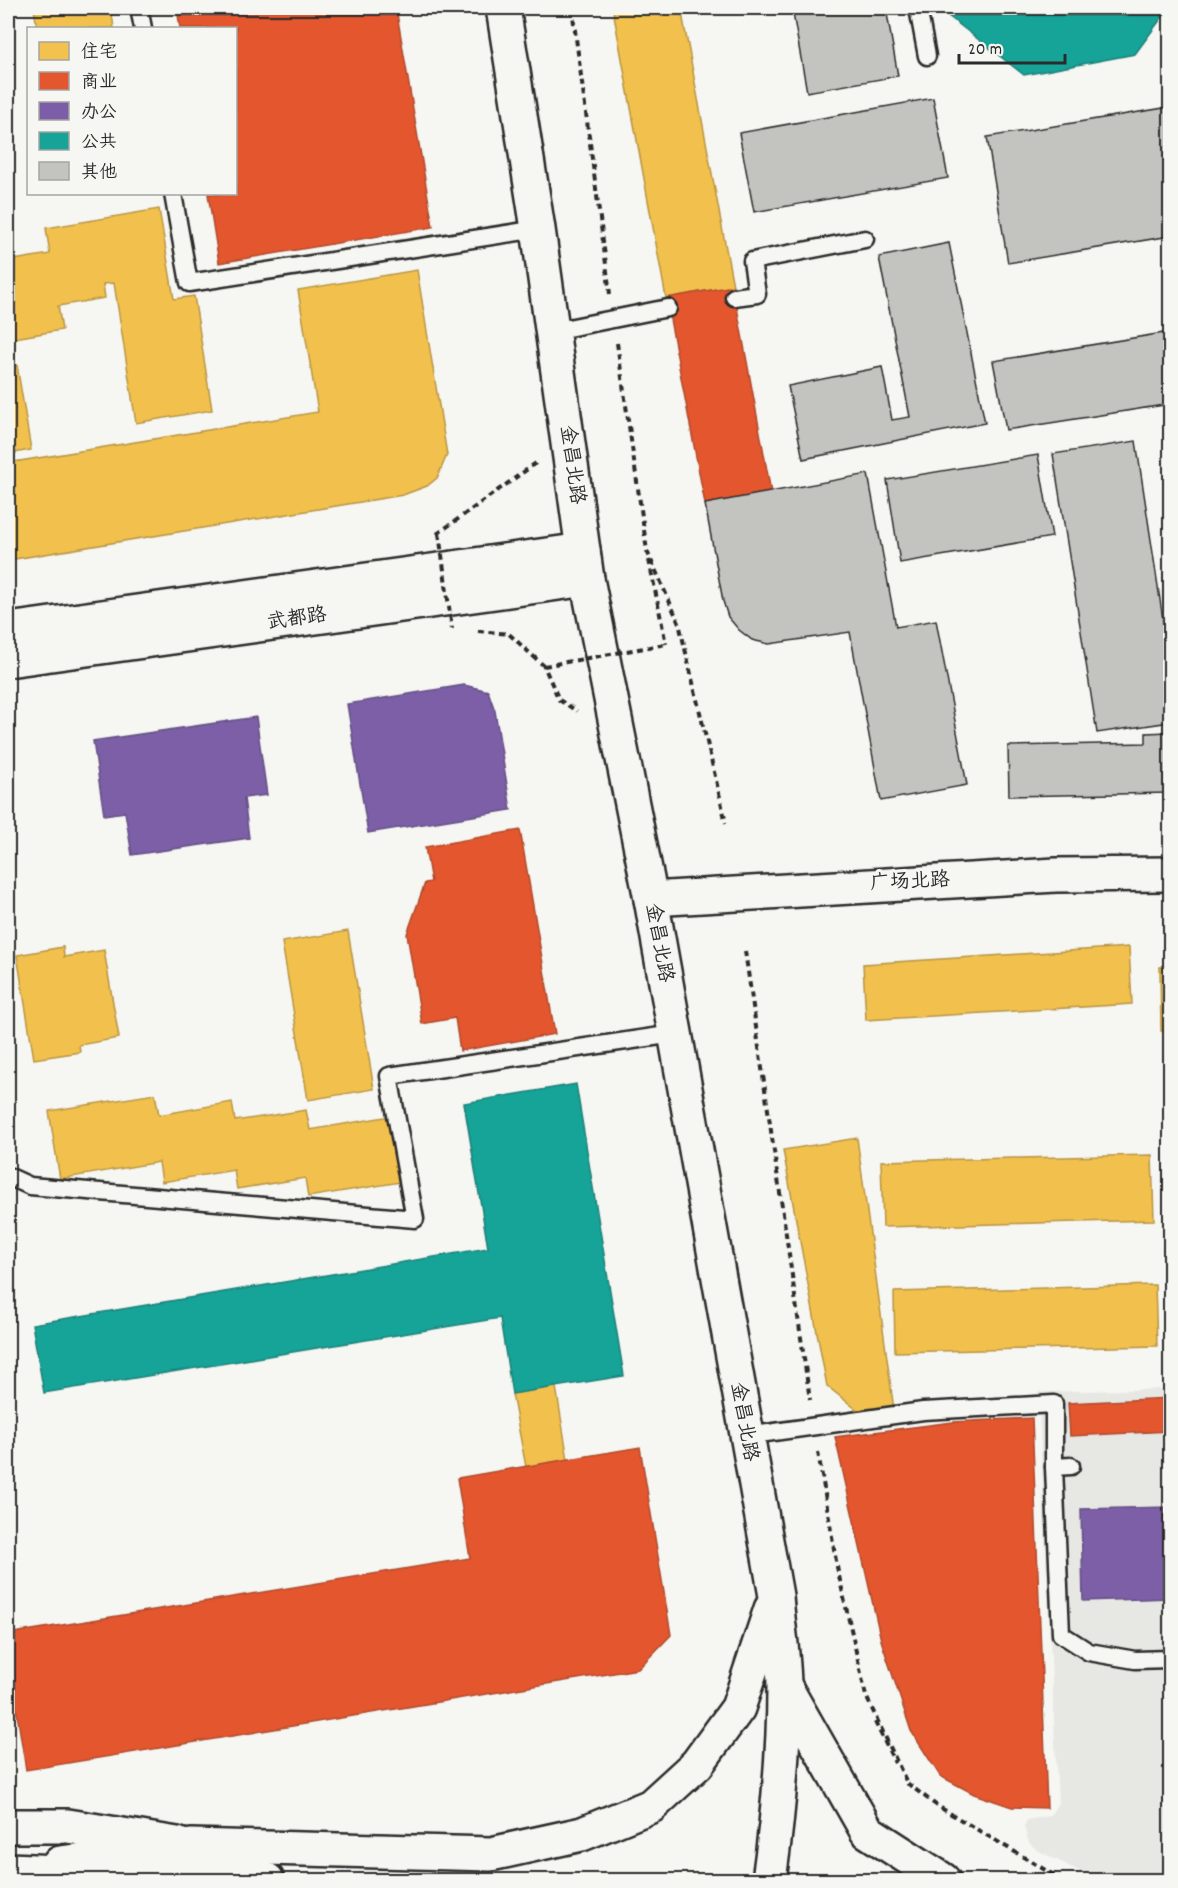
<svg xmlns="http://www.w3.org/2000/svg" width="1178" height="1888" viewBox="0 0 1178 1888" font-family="Dekko,'LXGW WenKai TC',sans-serif">
  <style>
    .built { fill: #e7e7e3 }
    .homes { fill: #f2c14e; stroke: #b69444; stroke-width: 1.5 }
    .shops { fill: #e4572e; stroke: #ac4a2d; stroke-width: 1.5 }
    .offices { fill: #7b5ea7; stroke: #634f82; stroke-width: 1.5 }
    .public { fill: #17a398; stroke: #1d7f77; stroke-width: 1.5 }
    .building { fill: #c3c3c0; stroke: #2b2b2b; stroke-width: 1.5 }
    .lines { fill: none; stroke-linecap: round; stroke-linejoin: round }
    .lane-casing { stroke: #2b2b2b; stroke-width: 21 }
    .street-casing { stroke: #2b2b2b; stroke-width: 38 }
    .secondary-casing { stroke: #2b2b2b; stroke-width: 38 }
    .primary-casing { stroke: #2b2b2b; stroke-width: 38 }
    .path { stroke: #2b2b2b; stroke-width: 4; stroke-dasharray: 6 4.5; stroke-linecap: butt }
    .lane { stroke: #f6f6f2; stroke-width: 16 }
    .street { stroke: #f6f6f2; stroke-width: 33 }
    .secondary { stroke: #f6f6f2; stroke-width: 33 }
    .primary { stroke: #f6f6f2; stroke-width: 33 }
    .path-bridge { stroke: #2b2b2b; stroke-width: 4; stroke-dasharray: 6 4.5; stroke-linecap: butt }
    .labels { text-anchor: middle; dominant-baseline: central; stroke-width: 6; stroke-linejoin: round; paint-order: stroke }
    .street-label { font-size: 20px; fill: #2b2b2b; stroke: #f6f6f2 }
  </style>
  <rect width="100%" height="100%" fill="#f6f6f2"/>
  <filter id="ink" filterUnits="userSpaceOnUse"><feTurbulence type="fractalNoise" baseFrequency=".0167" numOctaves="2"/><feDisplacementMap in="SourceGraphic" scale="12" xChannelSelector="R" yChannelSelector="G"/><feConvolveMatrix kernelMatrix="1 2 1 2 8 2 1 2 1" color-interpolation-filters="sRGB"/></filter>
  <g filter="url(#ink)">
    <path class="built" d="M1170 1389V1880H1097L1037 1850 1029 1843 1024 1827 1027 1820 1050 1816 1058 1803 1038 1392Z"/>
    <g class="homes">
      <path d="M34 8H111L114 28H37Z"/>
      <path d="M624 8H681L733 286 666 298 613 10Z"/>
      <path d="M159 209 174 299 194 296 212 410 136 423 114 283 103 284 105 298 58 306 62 330 8 339V261L50 254 46 228Z"/>
      <path d="M417 270 447 455 437 478 427 486 403 495 8 560V463L318 412 298 290Z"/>
      <path d="M17 365 31 450 8 454V367Z"/>
      <path d="M348 931 374 1089 308 1100 282 942Z"/>
      <path d="M63 947 64 957 104 950 119 1038 79 1045 80 1052 34 1059 17 955Z"/>
      <path d="M1129 947 1132 1004 866 1020 863 964Z"/>
      <path d="M1170 966V1031H1161L1160 967Z"/>
      <path d="M155 1094 159 1115 232 1102 235 1121 306 1110 310 1130 390 1116 401 1182 308 1197 305 1178 237 1189 234 1170 162 1182 159 1162 60 1179 49 1111Z"/>
      <path d="M857 1138 894 1410 860 1412 827 1386 783 1150Z"/>
      <path d="M1152 1155 1154 1220 883 1227 881 1161Z"/>
      <path d="M1155 1285 1157 1346 895 1352 894 1292Z"/>
      <path d="M556 1387 568 1460 526 1467 512 1394Z"/>
    </g>
    <g class="shops">
      <path d="M177 8H396L433 227 219 263 208 194H236V28H180Z"/>
      <path d="M733 286 771 492 705 504 666 298Z"/>
      <path d="M520 830 555 1034 460 1051 455 1018 422 1024 407 934 425 883 431 882 425 847Z"/>
      <path d="M1170 1398V1431L1070 1436 1068 1403Z"/>
      <path d="M1032 1418 1047 1808 1012 1807 974 1794 940 1776 911 1731 881 1640 835 1437 953 1422Z"/>
      <path d="M640 1447 671 1635 638 1669 26 1770 8 1657V1634L470 1558 457 1478Z"/>
    </g>
    <g class="offices">
      <path d="M464 685 488 691 495 711 511 810 368 833 347 704Z"/>
      <path d="M256 717 267 795 244 798 249 838 132 855 125 812 104 815 93 741Z"/>
      <path d="M1170 1507V1598L1083 1601 1081 1509Z"/>
    </g>
    <g class="public">
      <path d="M938 8H1169L1135 54 1024 75Z"/>
      <path d="M576 1084 624 1376 512 1394 500 1318 44 1393 32 1324 488 1248 464 1103Z"/>
    </g>
    <g class="building">
      <path d="M792 8H886L898 76 807 92Z"/>
      <path d="M933 98 948 178 754 212 739 133Z"/>
      <path d="M1170 107V236L1008 263 987 137Z"/>
      <path d="M949 243 985 423 803 459 788 386 882 367 892 420 910 417 879 257Z"/>
      <path d="M1170 332V404L1006 430 993 361Z"/>
      <path d="M1136 441 1170 666V722L1097 733 1053 454Z"/>
      <path d="M1038 455 1052 537 900 563 887 480Z"/>
      <path d="M868 474 896 627 936 620 967 785 881 801 850 632 769 644 752 640 739 630 728 617 723 601 705 504Z"/>
      <path d="M1169 732 1170 793 1009 796 1008 746 1146 743V733Z"/>
    </g>
    <g class="lines">
      <g class="lane-casing">
        <g id="lane">
          <path d="M139 8 143 28"/>
          <path d="M918 8 927 56"/>
          <path d="M173 194 189 283 538 229"/>
          <path d="M734 297 757 294 752 261 865 239"/>
          <path d="M553 331 668 308"/>
          <path d="M8 1176 30 1186 415 1219 389 1076 674 1034"/>
          <path d="M746 1436 923 1411 1054 1404V1467L1071 1466"/>
          <path d="M1054 1467 1061 1634 1089 1652 1135 1660 1170 1659"/>
        </g>
      </g>
      <g class="street-casing">
        <path id="street" d="M8 1826H68L177 1844"/>
      </g>
      <g class="secondary-casing">
        <g id="secondary">
          <path d="M503 8 538 229 587 579 651 899 776 1596C778 1626 784 1657 784 1688 784 1753 778 1816 769 1880"/>
          <path d="M8 630 583 550"/>
          <path d="M8 660 587 579"/>
          <path d="M651 899 1056 875 1170 874"/>
          <path d="M785 1687 867 1831 943 1880"/>
          <path d="M60 1863 191 1846 491 1854 582 1834 651 1806 697 1764 738 1708 771 1609"/>
        </g>
      </g>
      <g class="primary-casing">
        <path id="primary" d="M8 1870 267 1880"/>
      </g>
      <g class="path">
        <path d="M572 8 610 294"/>
        <path d="M617 343 647 551 679 623 726 823"/>
        <path d="M437 534 536 463"/>
        <path d="M649 560 666 644"/>
        <path d="M478 631 509 634 544 666 559 700 577 711"/>
        <path d="M745 951 810 1400"/>
        <path d="M818 1452 837 1567 866 1696 908 1785"/>
        <path d="M875 1722 895 1763"/>
        <path d="M907 1783 936 1805 1062 1880"/>
      </g>
      <use href="#lane" class="lane"/>
      <use href="#street" class="street"/>
      <use href="#secondary" class="secondary"/>
      <use href="#primary" class="primary"/>
      <g class="path-bridge">
        <path d="M439 533 452 629"/>
        <path d="M544 666 666 644"/>
      </g>
    </g>
  </g>
  <g class="labels">
    <g class="street-label">
      <text transform="translate(571 465) rotate(82)">金昌北路</text>
      <text transform="translate(297 620) rotate(-8)">武都路</text>
      <text transform="translate(910 883) rotate(-3)">广场北路</text>
      <text transform="translate(658 943) rotate(80)">金昌北路</text>
      <text transform="translate(743 1422) rotate(80)">金昌北路</text>
    </g>
  </g>
  <rect width="1178" height="1888" fill="none" stroke="#f6f6f2" stroke-width="30"/>
  <rect x="15" y="15" width="1148" height="1858" fill="none" stroke="#2b2b2b" stroke-width="2" filter="url(#ink)"/>
  <rect x="27" y="27" width="210" height="168" fill="#f6f6f2" stroke="#a5a5a2" stroke-width="1.5"/>
  <rect x="39" y="42" width="30" height="18" fill="#f2c14e" stroke="#a5a5a2" stroke-width="1.5"/>
  <text x="81" y="57" font-size="18" fill="#2b2b2b">住宅</text>
  <rect x="39" y="72" width="30" height="18" fill="#e4572e" stroke="#a5a5a2" stroke-width="1.5"/>
  <text x="81" y="87" font-size="18" fill="#2b2b2b">商业</text>
  <rect x="39" y="102" width="30" height="18" fill="#7b5ea7" stroke="#a5a5a2" stroke-width="1.5"/>
  <text x="81" y="117" font-size="18" fill="#2b2b2b">办公</text>
  <rect x="39" y="132" width="30" height="18" fill="#17a398" stroke="#a5a5a2" stroke-width="1.5"/>
  <text x="81" y="147" font-size="18" fill="#2b2b2b">公共</text>
  <rect x="39" y="162" width="30" height="18" fill="#c3c3c0" stroke="#a5a5a2" stroke-width="1.5"/>
  <text x="81" y="177" font-size="18" fill="#2b2b2b">其他</text>
  <path d="M959 54v9h106v-9" fill="none" stroke="#2b2b2b" stroke-width="3"/>
  <text x="968" y="54" font-size="18" fill="#2b2b2b" stroke="#f6f6f2" stroke-width="4.5" paint-order="stroke">20 m</text>
</svg>
